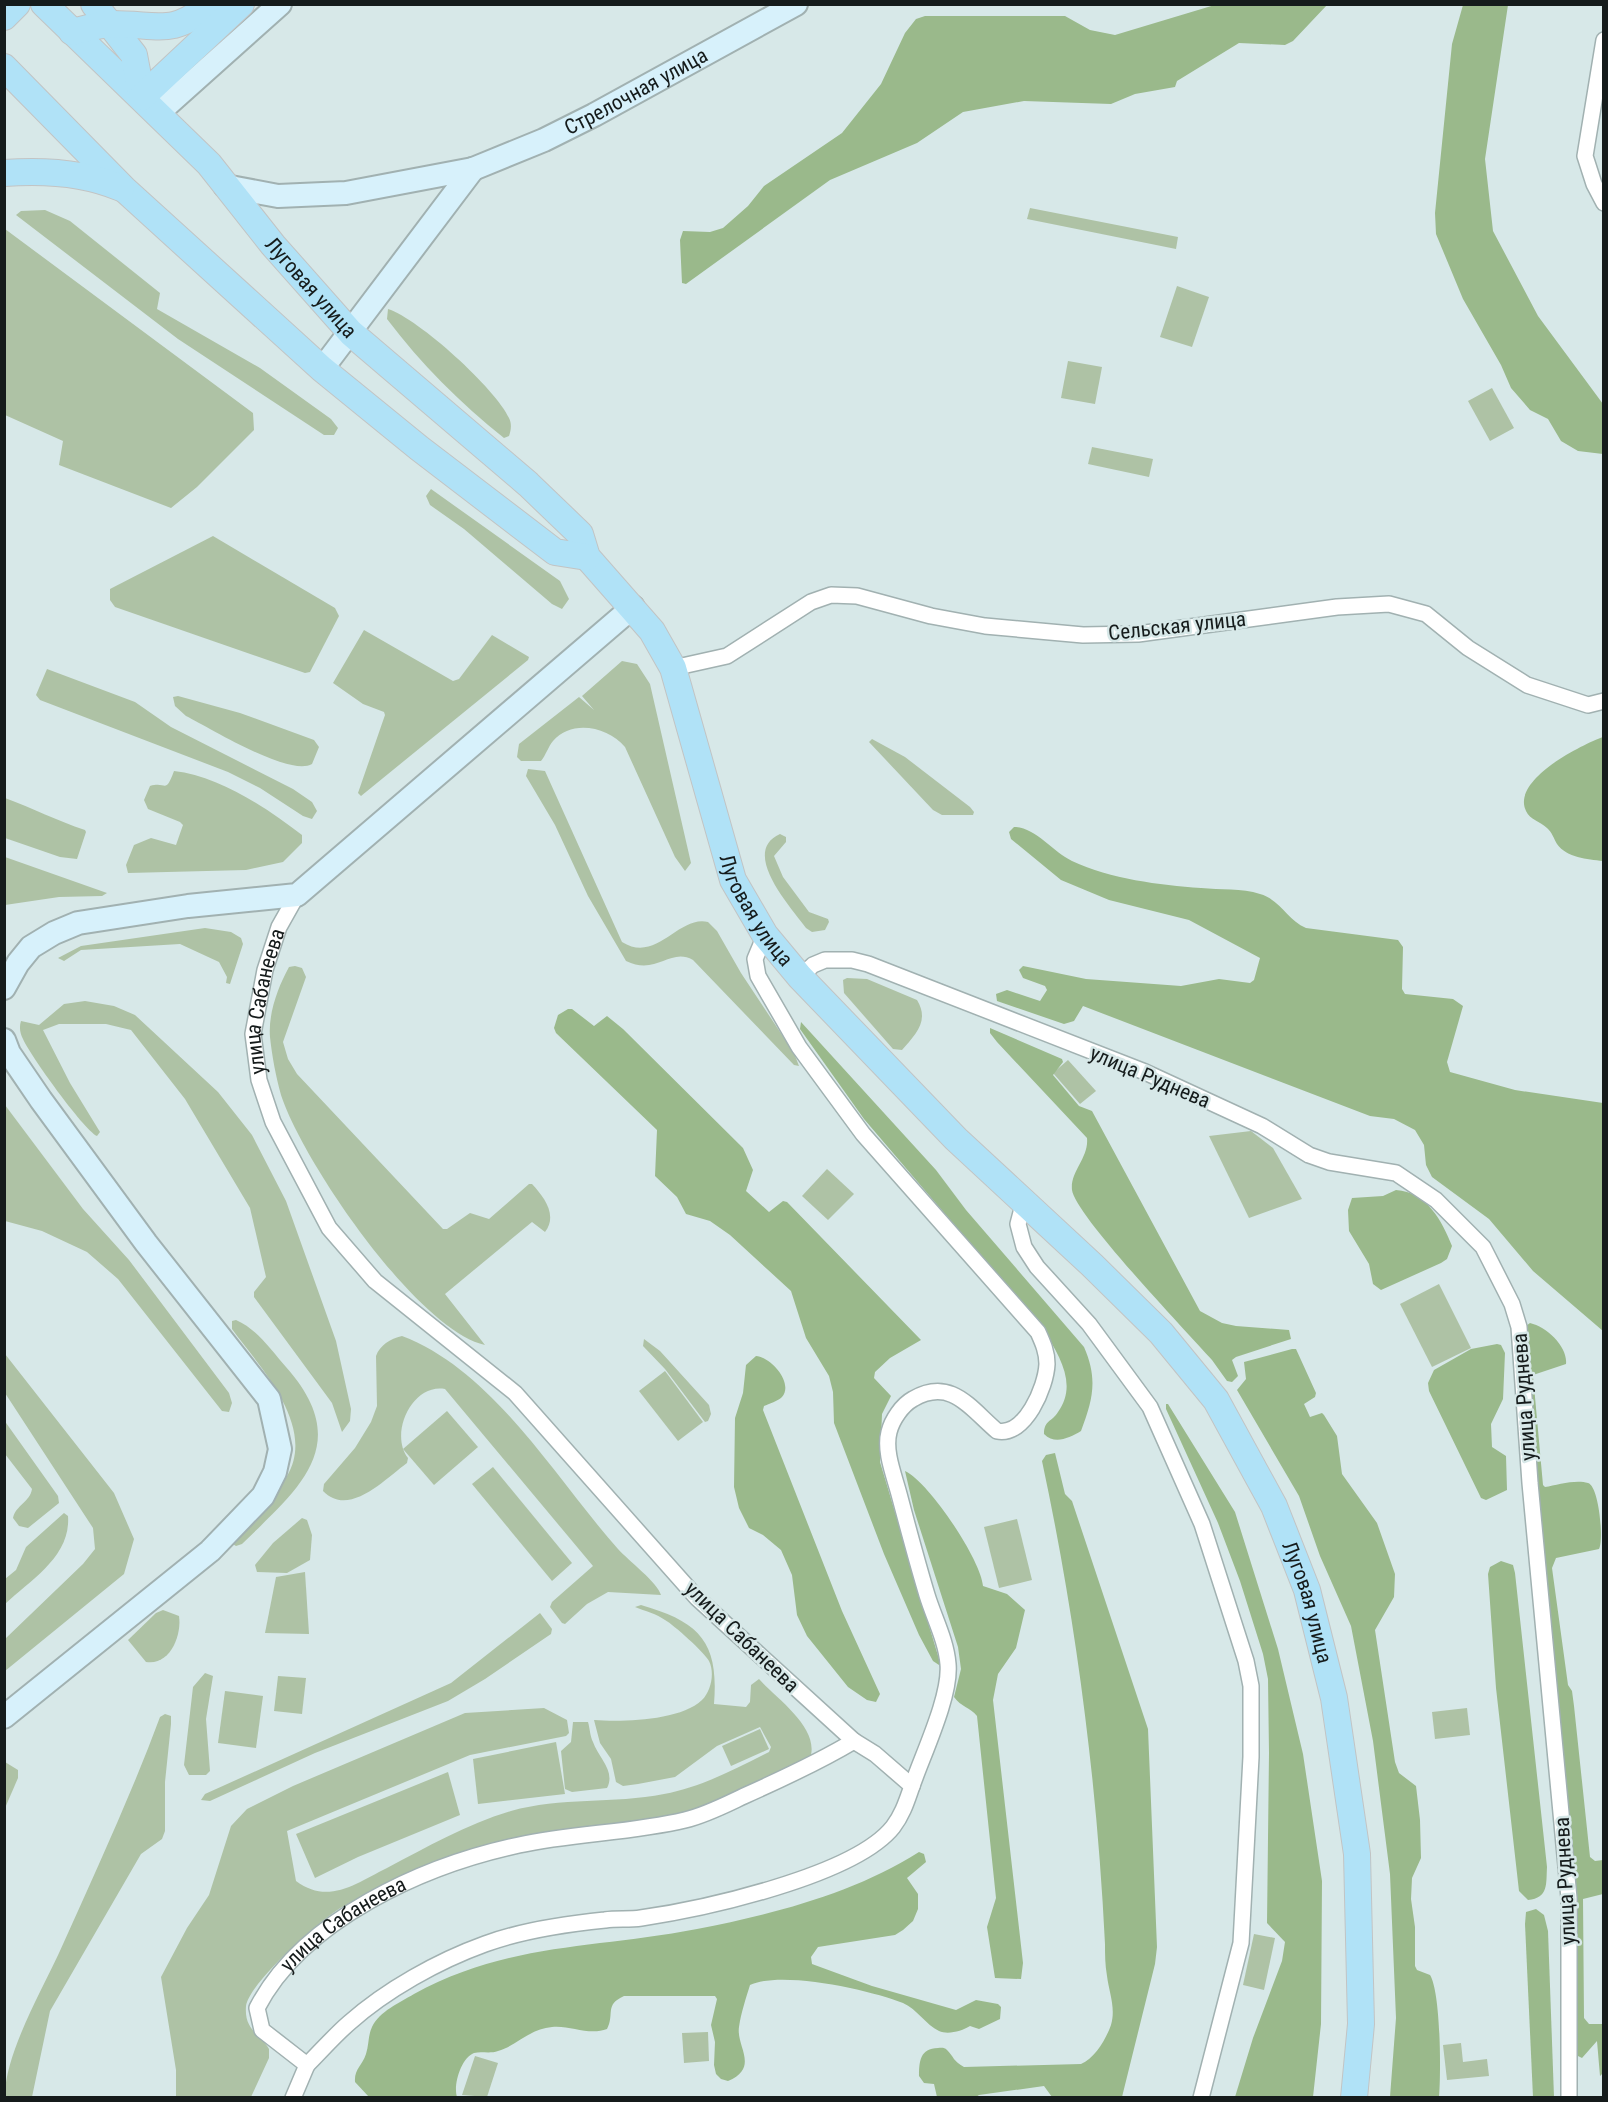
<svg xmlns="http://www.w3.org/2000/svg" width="1608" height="2102" viewBox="0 0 1608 2102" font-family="'Roboto Condensed',sans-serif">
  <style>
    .green { fill: #aec2a5 }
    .forest { fill: #9ab98b }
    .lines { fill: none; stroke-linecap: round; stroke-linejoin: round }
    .street-casing { stroke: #a1b1b1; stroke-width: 18 }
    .secondary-casing { stroke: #a1b1b1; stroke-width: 26 }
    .primary-casing { stroke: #c2c4c4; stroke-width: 28 }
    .street { stroke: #fff; stroke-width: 15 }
    .secondary { stroke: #d7f1fb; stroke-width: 22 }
    .primary { stroke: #b0e2f7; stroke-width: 26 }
    .labels { text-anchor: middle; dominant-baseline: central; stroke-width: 5; stroke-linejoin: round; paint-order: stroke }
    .street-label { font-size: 21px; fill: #151b1b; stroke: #d7e8e8 }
  </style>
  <rect width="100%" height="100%" fill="#d7e8e8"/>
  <g class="green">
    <path d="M1030 208 1178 237 1176 249 1027 219Z"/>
    <path d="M45 210 70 221 160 293 157 309 260 368 331 419 338 428 334 435H324L178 339 16 215 21 211Z"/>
    <path d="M5 229 253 413 254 430 197 487 171 508 59 465 63 441 5 415Z"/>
    <path d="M1177 286 1209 297 1192 347 1160 337Z"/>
    <path d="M388 309C419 319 496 389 509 418 512 424 511 430 509 436L504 438C460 403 421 364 387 319Z"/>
    <path d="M1068 361 1102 367 1095 404 1061 398Z"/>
    <path d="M1492 388 1514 428 1490 441 1468 401Z"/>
    <path d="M1092 447 1153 459 1149 477 1088 464Z"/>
    <path d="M431 489 560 581 569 599 562 609 552 604 464 529 430 505 426 496Z"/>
    <path d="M213 536 335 608 339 616 310 672 305 673 115 607 110 600V589Z"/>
    <path d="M364 630 453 681 459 679 492 635 529 657 528 660 361 796 358 793 385 715 384 712 363 704 333 683Z"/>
    <path d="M622 661 637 664 650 684 691 863 685 871 675 857 625 747C608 727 572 719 553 741 548 747 546 755 541 761H521L517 757 519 744 579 697 594 710 582 696Z"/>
    <path d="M47 669 135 702 171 727 293 789 312 802 317 811 312 819 303 816 260 788 228 772 40 700 36 695Z"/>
    <path d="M178 696 240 713 314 740 319 747 312 764C289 777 210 728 186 716L175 706 173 697Z"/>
    <path d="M872 739 905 757 970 807 974 812 973 815H942L933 810 869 742Z"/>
    <path d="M528 769 545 771 622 942C657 964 678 915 708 922L717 931 741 973 794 1053 799 1066 794 1065 693 960C670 947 657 976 626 961L588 896 555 825 526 776Z"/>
    <path d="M174 771C219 776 267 808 302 835V843L283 862 246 870 128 873 126 865 134 845 151 838 176 845 183 825 180 822 148 809 144 800 150 786C167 781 165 795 174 771Z"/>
    <path d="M5 798C33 808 57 821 85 830L86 832 77 859 60 857 5 838Z"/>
    <path d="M780 834 786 837V842L774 856 783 877 809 912 828 919 829 922 825 930 812 932 806 928C790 906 740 852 780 834Z"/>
    <path d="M5 857 107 893 102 896 59 897 5 905Z"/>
    <path d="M205 928 231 932 241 938 243 944 230 984 226 983 227 977 219 962 180 944 81 950 64 961 58 958 81 946Z"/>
    <path d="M295 966 302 968 306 977 283 1042 288 1059 297 1074 443 1229H447L470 1213 489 1219 529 1184H532C544 1197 558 1215 545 1232L532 1222 445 1294 485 1345C417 1330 302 1160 281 1095 276 1077 272 1056 270 1037 268 1014 278 987 289 967Z"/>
    <path d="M847 978 867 979 917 1000C930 1021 915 1035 902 1050L893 1049 844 993 843 980Z"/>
    <path d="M85 1001 114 1006 135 1015 218 1092 252 1135 286 1201 336 1341 351 1409 350 1421 342 1432 332 1403 254 1297V1292L266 1277 250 1208 185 1099 131 1030 106 1024H59L43 1030 70 1083 100 1132 97 1136C83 1129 30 1055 23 1039 20 1033 19 1027 21 1021L39 1025 64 1004Z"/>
    <path d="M1068 1060 1096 1091 1080 1104 1053 1073Z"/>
    <path d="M5 1105 83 1209 129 1260 229 1393 232 1403 229 1412 222 1411 118 1279 87 1252 42 1231 5 1221Z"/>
    <path d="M1251 1131 1273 1148 1302 1199 1249 1218 1209 1136Z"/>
    <path d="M827 1169 854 1194 828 1220 802 1196Z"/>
    <path d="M1439 1284 1471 1348 1432 1367 1400 1304Z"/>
    <path d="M236 1320C257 1329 271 1350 286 1367 355 1445 299 1488 242 1544L236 1546 231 1543C249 1522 273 1500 287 1476 317 1426 259 1366 232 1329V1321Z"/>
    <path d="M402 1336C494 1371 554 1477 618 1549 628 1560 658 1583 661 1595L608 1592 587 1604 565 1624 562 1623 550 1607 552 1602 593 1566 445 1389C412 1383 389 1434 408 1458L407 1463C385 1479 349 1518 323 1491L324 1484 355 1448 371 1422 377 1406 376 1356C380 1345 390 1339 402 1336Z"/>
    <path d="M644 1339 660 1351 709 1405 711 1414 708 1421 705 1422 665 1369 643 1346Z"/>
    <path d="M5 1354 114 1493 134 1539 124 1574 5 1671V1639L83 1564 95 1549 93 1528 5 1393Z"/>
    <path d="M665 1371 703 1422 678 1441 639 1391Z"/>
    <path d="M447 1411 478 1447 434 1485 403 1449Z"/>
    <path d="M4 1420 58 1496 59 1503 28 1528 19 1526 13 1518C16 1505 30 1502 32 1489L5 1454Z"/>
    <path d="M493 1467 572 1563 552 1581 472 1484Z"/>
    <path d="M64 1513 68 1516C71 1556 32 1579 5 1604V1579L16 1570 26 1547Z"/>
    <path d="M302 1518 307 1520 312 1535 310 1560 287 1573 257 1572 255 1565 273 1543Z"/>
    <path d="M1017 1519 1032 1580 999 1588 984 1527Z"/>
    <path d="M305 1572 309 1634 265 1633 276 1577Z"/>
    <path d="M641 1605C700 1622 719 1642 714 1704L746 1707 750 1702 751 1685 759 1679C778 1700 823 1730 809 1761L705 1810 455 1856 342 1907C321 1919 249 1983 246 2006 244 2031 260 2033 269 2049V2058L251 2097H176V2070L161 1977 187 1928 209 1895 231 1826 247 1809 293 1786 465 1713 544 1708 567 1720 569 1733 566 1736 470 1755 287 1831 296 1881C328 1905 355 1884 387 1868 427 1847 467 1824 511 1811 560 1797 614 1804 664 1794 702 1787 735 1769 769 1752L771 1747 760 1727 717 1746 675 1777 638 1784 623 1786 616 1782 611 1759 600 1743 594 1720C622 1722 680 1721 702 1700 711 1691 715 1673 709 1661 705 1653 674 1625 665 1620 657 1614 645 1611 635 1607Z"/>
    <path d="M163 1610 179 1616C182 1635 170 1666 146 1662L128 1640 156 1613Z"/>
    <path d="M540 1613 552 1629 551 1634 485 1679 448 1701 315 1753 210 1801 201 1800 205 1794 451 1683Z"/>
    <path d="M205 1673 213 1676 206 1719 210 1771 206 1775H189L184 1765 193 1687Z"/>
    <path d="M278 1676 306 1678 302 1714 274 1711Z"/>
    <path d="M225 1691 263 1696 256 1748 218 1743Z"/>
    <path d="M1467 1708 1470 1735 1435 1739 1432 1712Z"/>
    <path d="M165 1714 171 1716V1724L165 1782V1831L162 1839 141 1854 50 2011 32 2097H5C4 2056 41 1992 59 1953 94 1875 130 1798 160 1717Z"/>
    <path d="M573 1722H588C590 1729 590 1736 593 1742 598 1757 616 1771 607 1788L572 1792 565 1789 561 1751 571 1742Z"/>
    <path d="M760 1729 769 1749 731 1766 722 1746Z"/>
    <path d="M556 1742 565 1794 478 1804 473 1759Z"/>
    <path d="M5 1762 18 1770V1778L5 1808Z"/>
    <path d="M448 1772 460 1815 358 1857 315 1878 296 1834Z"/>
    <path d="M1254 1934 1275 1938 1264 1990 1243 1985Z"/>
    <path d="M708 2032 709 2061 684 2063 682 2033Z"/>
    <path d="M1461 2043 1463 2062 1487 2059 1489 2076 1447 2080 1443 2045Z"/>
    <path d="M475 2056 498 2063 487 2097 462 2095Z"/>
  </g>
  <g class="forest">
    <path d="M1218 4 1327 5 1293 41 1285 45 1239 43 1177 81 1175 87 1135 94 1111 104 1024 101 963 112 917 143 830 180 686 284 682 283 680 240 683 231 710 232 723 228 748 206 764 186 842 133 881 84 905 33 916 19 925 16H1065L1090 30 1115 35Z"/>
    <path d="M1463 5H1508L1485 159 1493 231 1538 316 1603 404V454L1578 451 1561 441 1548 419 1530 410 1511 388 1501 365 1463 299 1436 234 1435 213 1452 44Z"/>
    <path d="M1603 737H1604L1603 861C1587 859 1567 858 1557 844 1554 839 1552 832 1547 828 1540 821 1530 820 1526 811 1511 780 1581 745 1603 737Z"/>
    <path d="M1014 827C1035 827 1053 852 1072 861 1111 879 1159 885 1201 888 1220 890 1242 888 1260 894 1281 900 1287 920 1306 928L1398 940 1403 947 1402 989 1405 994 1453 999 1463 1006 1447 1062 1450 1072 1515 1090 1603 1103V1331L1533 1271 1489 1219 1432 1177 1426 1165 1424 1145 1415 1130 1394 1119 1370 1116 1083 1006 1074 1021 1064 1024 997 1001 996 994 1007 990 1040 1001 1047 990 1045 986 1023 978 1019 970 1023 966 1086 979 1181 986 1219 979 1250 983 1254 980 1260 958 1189 920 1109 900 1061 880 1011 839 1009 832Z"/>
    <path d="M568 1009H572L594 1026 607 1016 623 1029 743 1148 753 1170 746 1191 769 1212 783 1201 787 1202 921 1340 890 1358 875 1372 874 1378 891 1396 882 1414 880 1462 939 1659V1665L933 1661 919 1635 884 1554 834 1423 833 1392 829 1376 806 1338 791 1291 730 1235 710 1221 686 1214 677 1197 655 1176 657 1130 556 1033 554 1028 558 1015Z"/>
    <path d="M801 1022 936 1170 966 1210 1084 1347C1098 1379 1093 1399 1081 1431 1069 1438 1055 1445 1044 1434 1044 1420 1052 1422 1058 1412 1078 1384 1059 1356 1044 1330L864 1119 800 1029Z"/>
    <path d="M990 1028 1062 1059 1063 1062 1053 1075 1079 1106 1092 1111 1200 1311 1222 1323 1236 1326 1289 1330 1291 1339 1236 1357 1232 1360 1238 1376 1232 1382 1227 1381 1212 1360C1188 1333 1075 1215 1072 1190 1070 1171 1089 1158 1087 1138L997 1042 990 1033Z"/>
    <path d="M1396 1190C1427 1192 1442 1221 1452 1246L1447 1259 1441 1263 1381 1290 1373 1284 1369 1264 1349 1231 1348 1210 1352 1198 1383 1196Z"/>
    <path d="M1530 1323C1547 1327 1568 1347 1566 1364L1533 1375 1543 1485 1545 1487C1557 1485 1576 1479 1588 1483 1599 1486 1604 1540 1599 1549L1556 1558 1552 1568 1568 1685 1572 1691 1574 1706 1590 1857 1595 1861 1603 1860V1894L1583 1899 1584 2018 1589 2024H1603V2073L1600 2076 1597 2041 1582 2058 1578 2056 1574 1887 1540 1547 1526 1326Z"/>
    <path d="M1497 1344 1501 1345 1505 1353 1503 1399 1491 1424 1492 1447 1506 1456 1507 1490 1486 1500 1481 1498 1429 1391 1428 1383 1434 1370 1471 1349Z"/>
    <path d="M1292 1349H1296L1316 1393 1315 1397 1304 1404 1310 1417 1322 1413 1324 1415 1337 1436 1342 1474 1377 1523 1395 1574 1394 1597 1375 1630 1395 1762 1399 1773 1416 1786 1420 1820 1421 1858 1412 1878 1411 1899 1415 1927V1966L1417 1970 1430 1975C1441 1993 1441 2075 1439 2097H1390L1396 2018 1390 1874 1373 1741 1351 1626 1320 1556 1299 1496 1237 1390 1246 1379 1244 1362Z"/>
    <path d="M756 1356C771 1357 794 1383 782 1397 778 1401 769 1404 764 1406L763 1410 842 1611 880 1694 876 1702 867 1700 848 1687 807 1636 797 1615 792 1575 781 1550 763 1535 749 1528 739 1508 734 1487 735 1418 743 1393 746 1365Z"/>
    <path d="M1166 1404H1168L1235 1512 1278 1649 1303 1754 1322 1881 1321 2024 1313 2097H1235L1253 2038 1282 1961 1285 1942 1267 1923 1269 1753 1268 1679 1263 1654 1240 1581 1218 1523 1166 1409Z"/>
    <path d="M1055 1453 1065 1494 1072 1501 1148 1729 1157 1947 1155 1964 1122 2097H1052L1044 2086 979 2095 976 2097H937L934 2084 924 2083 919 2076C919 2062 920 2048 938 2048 941 2048 944 2047 947 2050 954 2057 953 2061 964 2067L1081 2064C1095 2058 1106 2039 1111 2025 1116 2008 1109 1992 1107 1976 1105 1965 1105 1954 1105 1944 1097 1781 1076 1620 1042 1461L1046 1455Z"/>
    <path d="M905 1471C929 1482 981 1560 983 1586L1007 1594 1025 1610 1016 1648 998 1674 993 1700 1023 1963 1021 1979 995 1978 987 1927 996 1898 977 1716C970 1707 961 1707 954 1697L961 1669 958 1647 914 1510Z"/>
    <path d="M1501 1561 1513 1565 1515 1573 1547 1867C1546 1883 1549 1898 1528 1900L1519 1891 1496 1688 1488 1574 1490 1567Z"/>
    <path d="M919 1852 924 1854 926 1862 907 1878 918 1894V1909L913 1921 903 1930 895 1935 818 1947 811 1957 812 1964 872 1986 956 2010 976 2000 998 2004 1001 2007 1000 2019 979 2029 970 2026C962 2031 948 2035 939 2031 926 2025 917 2009 903 2003 871 1990 781 1970 750 1985 746 1998 741 2013 739 2027 736 2047 760 2067 728 2081L721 2079 716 2074 714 2065 715 2042 711 2025 717 1999 715 1996H624C604 2005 615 2014 607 2029 589 2036 570 2025 552 2027 529 2029 518 2045 498 2051 490 2054 481 2051 474 2053 461 2058 453 2085 457 2097H369L355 2082C354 2069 362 2066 366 2054 369 2045 368 2035 372 2027 380 2011 399 2003 414 1994 509 1942 595 1949 697 1929 773 1914 853 1894 919 1852Z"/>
    <path d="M1536 1909 1544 1915 1548 1931 1554 2097H1533L1525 1924 1526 1912Z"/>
  </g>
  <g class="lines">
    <g class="street-casing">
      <g id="street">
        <path d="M1604 40 1585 156 1594 184 1604 203"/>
        <path d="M673 668 727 656 811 602 831 595 857 596 931 616 985 626 1083 635 1138 634 1337 607 1389 604 1426 614 1468 648 1527 685 1588 705 1604 701"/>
        <path d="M765 935 755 959 758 976 799 1047 863 1134 1038 1332C1043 1343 1047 1352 1047 1364 1046 1387 1025 1437 997 1431 970 1408 951 1377 913 1399 902 1405 892 1420 889 1432 884 1451 894 1475 899 1494 908 1528 917 1562 927 1595 934 1618 946 1640 948 1664 951 1696 923 1754 912 1786"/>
        <path d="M800 977 813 965 825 960H852L868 964 1145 1072 1262 1126 1309 1155 1329 1162 1396 1173 1436 1200 1483 1247 1512 1304 1519 1327 1530 1483 1569 1898V2098"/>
        <path d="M1024 1201 1018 1224 1024 1247 1037 1267 1089 1324 1150 1407 1202 1524 1246 1661 1251 1686V1757L1241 1943 1201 2098"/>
        <path d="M307 2065C321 2051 334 2036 349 2023 386 1990 438 1961 485 1944 523 1930 565 1924 605 1920 617 1918 629 1920 641 1918 703 1909 854 1876 893 1827 903 1814 907 1800 912 1786L875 1754 854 1741"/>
        <path id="s1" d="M293 2098 307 2065 262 2030 257 2008C303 1919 425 1865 519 1845 574 1833 631 1833 685 1820 706 1815 725 1805 744 1796 782 1779 819 1762 854 1741L697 1598 515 1393 375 1281 329 1228 273 1122 259 1080 253 1034 265 970 279 927 297 895"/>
      </g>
    </g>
    <g class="secondary-casing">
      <g id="secondary">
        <path d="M157 114 280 4"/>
        <path id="s2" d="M225 186 278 196 346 193 473 169 544 140 594 115 796 4"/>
        <path d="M322 369 473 169"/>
        <path d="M4 988 18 963 31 947 54 933 78 923 188 906 297 895 633 607"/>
        <path d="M4 1040 9 1053 41 1100 146 1243 269 1399 280 1449 275 1472 263 1496 210 1551 4 1717"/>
      </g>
    </g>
    <g class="primary-casing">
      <g id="primary">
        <path id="s3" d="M44 4 209 164 273 245 351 333 528 484 580 534 587 557 652 631 673 668 733 880 765 935 800 977 956 1139 1092 1265 1161 1333 1216 1400 1274 1506 1307 1590 1334 1698 1357 1854 1361 2024 1354 2098"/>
        <path d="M94 4 134 55 142 97"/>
        <path d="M4 17 17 4"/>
        <path d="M72 32C85 29 100 24 113 24 159 24 171 37 211 4"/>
        <path d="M4 67 124 189 322 369 419 448 555 552 587 557"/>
        <path d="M142 97 241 4"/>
        <path d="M4 173C44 170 84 172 121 188"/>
      </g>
    </g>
    <use href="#street" class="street"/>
    <use href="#secondary" class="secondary"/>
    <use href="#primary" class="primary"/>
  </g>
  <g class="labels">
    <g class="street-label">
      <text stroke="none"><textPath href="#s2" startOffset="432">Стрелочная улица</textPath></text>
      <text stroke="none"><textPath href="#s3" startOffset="390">Луговая улица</textPath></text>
      <text transform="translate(1177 626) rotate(-6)">Сельская улица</text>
      <text stroke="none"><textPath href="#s3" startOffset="1178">Луговая улица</textPath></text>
      <text stroke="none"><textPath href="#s1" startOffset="1768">улица Сабанеева</textPath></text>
      <text transform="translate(1150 1077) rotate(23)">улица Руднева</text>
      <text transform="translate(1524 1397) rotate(-94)">улица Руднева</text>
      <text stroke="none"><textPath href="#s3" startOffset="2076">Луговая улица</textPath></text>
      <text transform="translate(742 1637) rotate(44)">улица Сабанеева</text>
      <text transform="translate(1565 1881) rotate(-93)">улица Руднева</text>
      <text stroke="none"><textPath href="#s1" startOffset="238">улица Сабанеева</textPath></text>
    </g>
  </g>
  <rect width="1608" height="2102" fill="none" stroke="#151b1b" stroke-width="12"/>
</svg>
